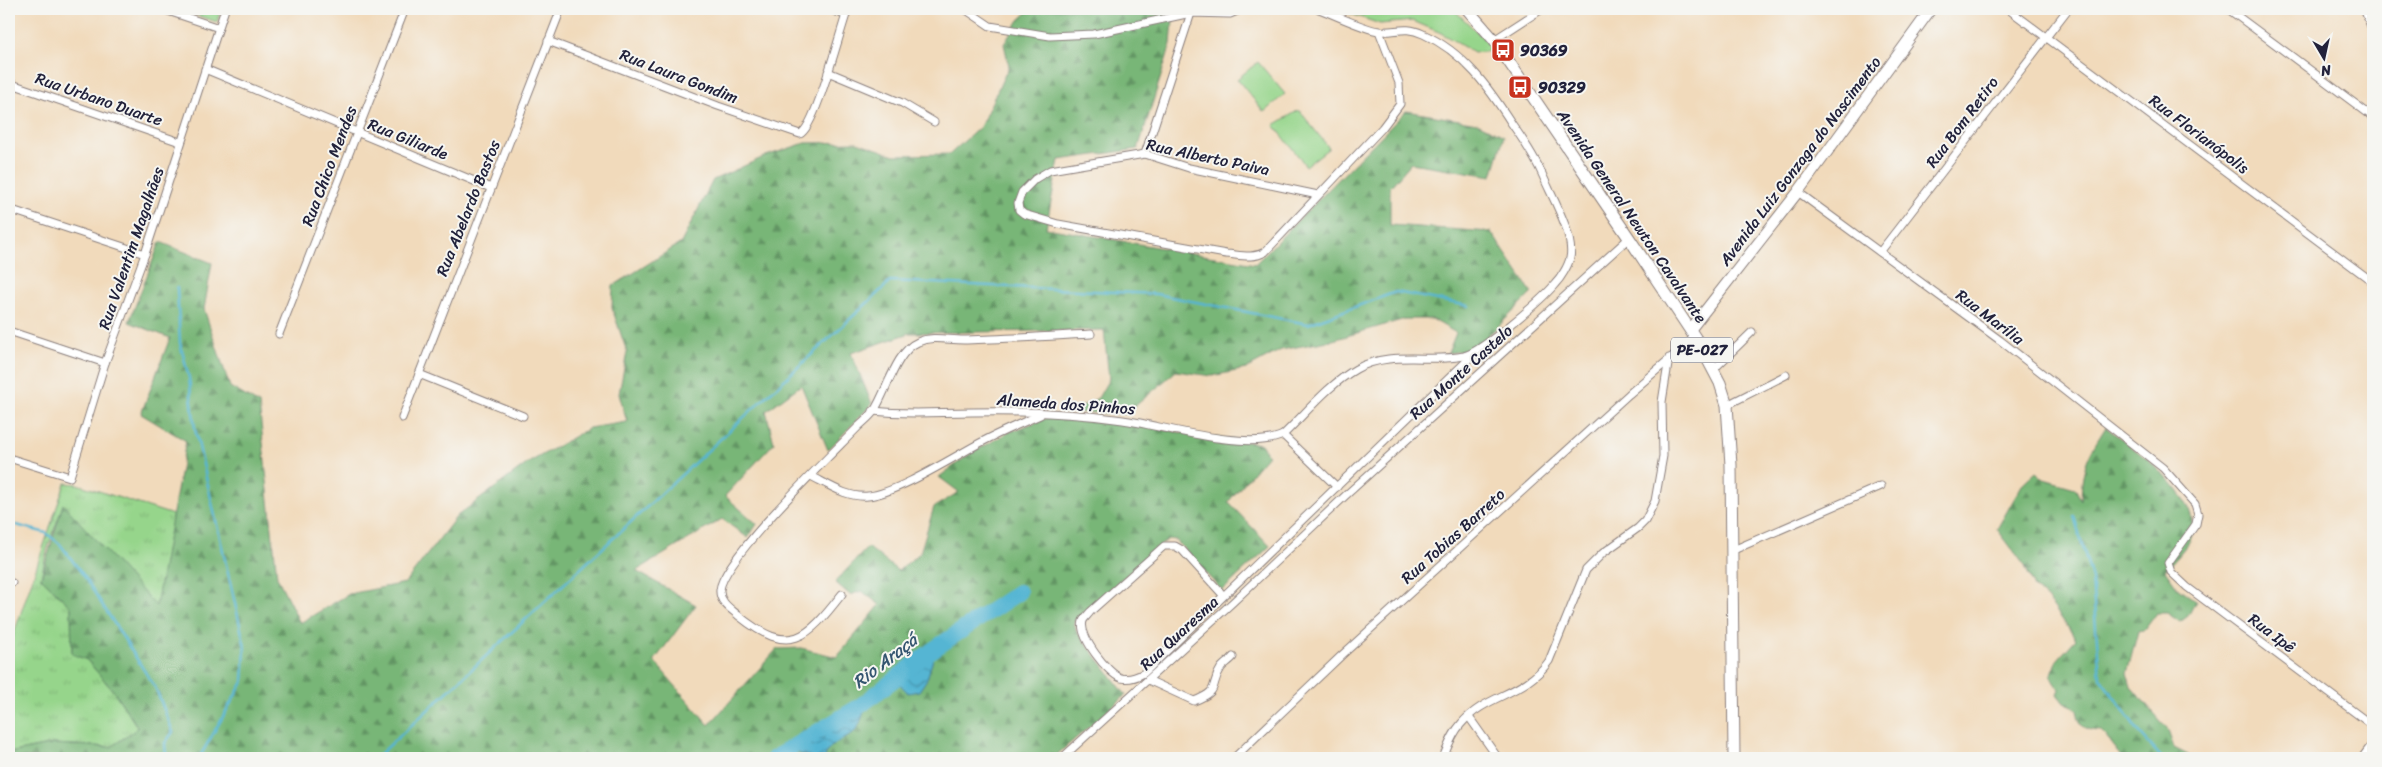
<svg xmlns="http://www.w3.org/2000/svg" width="2382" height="767" viewBox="0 0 2382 767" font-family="Sriracha,sans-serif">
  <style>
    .grass { fill: url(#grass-tufts); stroke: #5c7c63 }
    .forest { fill: url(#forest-firs); stroke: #4d6c59 }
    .park { fill: #96d58b; stroke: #5c7c63 }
    .water { fill: url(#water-waves); stroke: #3c6c87 }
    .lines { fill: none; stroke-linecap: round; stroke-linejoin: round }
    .stream { stroke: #55b5d3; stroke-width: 2.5 }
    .river { stroke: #55b5d3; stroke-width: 16 }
    .minor-casing { stroke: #8a7e7b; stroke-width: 9 }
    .secondary-casing { stroke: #8a7e7b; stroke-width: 12 }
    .primary-casing { stroke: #8a7e7b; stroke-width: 13 }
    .minor { stroke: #fff; stroke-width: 7 }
    .secondary { stroke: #fff; stroke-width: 10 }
    .primary { stroke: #fff; stroke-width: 11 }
    .labels { text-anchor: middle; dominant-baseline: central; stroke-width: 4; stroke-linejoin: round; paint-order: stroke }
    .shield { fill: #f6f6f2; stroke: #626272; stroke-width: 1 }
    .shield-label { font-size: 15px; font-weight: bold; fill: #22223b }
    .poi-label { font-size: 16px; font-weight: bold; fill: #22223b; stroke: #f6f6f2; text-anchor: start }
    .street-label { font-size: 16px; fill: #22223b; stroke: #f6f6f2 }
    .water-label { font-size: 18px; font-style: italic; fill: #345570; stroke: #f6f6f2 }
  </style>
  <defs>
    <pattern id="grass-tufts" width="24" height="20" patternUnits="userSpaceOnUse" patternTransform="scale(1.25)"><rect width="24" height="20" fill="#96d58b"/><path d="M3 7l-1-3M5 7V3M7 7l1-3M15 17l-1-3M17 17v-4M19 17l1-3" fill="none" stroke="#81b779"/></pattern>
    <pattern id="forest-firs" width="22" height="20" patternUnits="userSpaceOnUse" patternTransform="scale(1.25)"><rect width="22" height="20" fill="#78b677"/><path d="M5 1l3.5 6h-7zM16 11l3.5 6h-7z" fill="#629463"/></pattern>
    <pattern id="water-waves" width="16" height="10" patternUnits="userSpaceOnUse" patternTransform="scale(1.25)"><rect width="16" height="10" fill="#55b5d3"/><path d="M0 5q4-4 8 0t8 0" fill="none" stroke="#4693ac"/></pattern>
  </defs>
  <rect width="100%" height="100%" fill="#f6f6f2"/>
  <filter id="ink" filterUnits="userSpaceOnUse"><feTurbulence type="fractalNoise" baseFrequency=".02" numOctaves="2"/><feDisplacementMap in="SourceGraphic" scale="10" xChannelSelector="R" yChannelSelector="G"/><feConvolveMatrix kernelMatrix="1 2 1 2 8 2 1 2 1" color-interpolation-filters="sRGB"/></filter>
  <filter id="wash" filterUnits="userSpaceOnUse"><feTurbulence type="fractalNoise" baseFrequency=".0096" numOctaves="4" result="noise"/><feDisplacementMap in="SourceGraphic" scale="20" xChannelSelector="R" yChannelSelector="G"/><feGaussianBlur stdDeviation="1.12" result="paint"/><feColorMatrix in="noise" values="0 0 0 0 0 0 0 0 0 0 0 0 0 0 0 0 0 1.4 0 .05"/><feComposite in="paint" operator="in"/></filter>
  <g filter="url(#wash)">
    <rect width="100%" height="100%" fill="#f1dabb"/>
    <path class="grass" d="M65 483 77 484 173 515 156 607 63 505 47 550 41 578 71 607 72 654 87 660 115 693 138 728 111 747 53 744 9 753V648Z"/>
    <g class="forest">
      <path d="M1031 9H1174L1171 44 1138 149 1059 160 1046 228 1255 264 1406 111 1477 123 1504 136 1492 176 1411 163 1390 187V225L1491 232 1532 293 1475 349 1448 353 1456 333 1432 319H1405L1333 340 1281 350 1246 369 1212 376 1176 371 1126 414 1071 412 1098 398 1109 379 1104 330 910 333 851 353 872 404 828 450 801 385 766 411 774 443 725 496 757 524 748 538 722 519 636 571 696 605 654 661 709 725 777 649 801 648 837 657 880 605 862 591 850 595 835 582 868 547 898 571 920 553 934 507 959 492 939 477 967 456 1007 433 1047 418 1122 424 1261 444 1268 455 1228 502 1270 546 1222 591 1176 540 1168 539 1074 621 1076 631 1126 695 1053 758H9V753L53 744 111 747 138 728 115 693 87 660 72 654 71 607 41 578 63 504 156 606 186 441 141 414 170 338 129 322 160 242 212 263 204 309 230 387 259 404 277 577 300 623 349 594 405 583 457 516 528 463 589 428 627 422 619 394 627 352 612 308 613 286 681 243 713 180 766 156 805 143 857 142 894 155 950 154 980 127 1009 66 1004 44 1019 20Z"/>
      <path d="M2106 427C2134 450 2203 494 2191 536 2189 545 2172 562 2165 570L2177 587 2196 601 2188 616 2180 622 2167 613H2157L2145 629 2138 631 2127 673 2131 687 2167 728 2174 748 2194 758H2123L2102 731C2083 730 2080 728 2077 709L2064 703 2057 694 2059 689 2051 676 2058 659 2076 639 2050 602 2034 587 2025 566 1997 529 2022 485 2036 472 2044 479 2075 488 2081 500C2082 465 2088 455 2106 427Z"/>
    </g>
    <g class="park">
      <path d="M177 9H221L217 22Z"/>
      <path d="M1336 9H1453L1496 50 1474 53 1441 33 1413 21 1380 24Z"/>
      <path d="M1258 62 1285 94 1264 112 1237 79Z"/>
      <path d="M1299 110 1329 148 1306 166 1274 125Z"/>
    </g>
    <g class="water">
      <path d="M931 651 941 652 934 656 927 679 919 691 908 693 895 679 902 664 913 661 918 664 926 660 927 654Z"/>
      <path d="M860 706 864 712C862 718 859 727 855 731 846 742 828 741 825 758H811L785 748 791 745 823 739C830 722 843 713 860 706Z"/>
    </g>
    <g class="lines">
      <g class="stream">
        <path d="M177 288 180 343 189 378 195 429 245 647 243 682 199 758"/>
        <path d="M2074 516 2092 579 2100 678 2143 737 2162 758"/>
        <path d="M16 525 46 533 60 544 84 576 156 689 173 732 165 743 166 756 173 758"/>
        <path d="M376 758 891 281 1156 294 1308 324 1396 292 1469 306"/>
      </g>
      <path class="river" d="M774 758 860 706 931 651 1019 592"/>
    </g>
  </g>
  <g filter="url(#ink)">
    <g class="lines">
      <g class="minor-casing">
        <g id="minor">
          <path d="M162 9 219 28"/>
          <path d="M829 9 845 15"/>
          <path d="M965 9 990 26 1050 36 1094 34 1191 13 1230 14 1242 9"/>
          <path d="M2008 9 2373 282"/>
          <path d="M2228 9 2373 117"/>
          <path d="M2364 9 2373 31"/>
          <path d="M1494 40 1542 9"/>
          <path d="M548 41 718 106 800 134C816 127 840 30 848 9"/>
          <path d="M205 69 491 188"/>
          <path d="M828 72 902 103 934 122"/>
          <path d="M9 83 180 142"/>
          <path d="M1145 154 1192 10"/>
          <path d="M1798 192 2001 341 2163 468 2195 504 2198 514 2196 524 2168 563 2171 572 2187 587 2373 726"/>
          <path d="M1318 195 1189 168 1145 154 1050 170 1035 179 1022 192 1018 203 1019 210 1024 214 1058 224 1226 254C1240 255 1253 259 1265 252L1382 128 1400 104 1399 83 1379 31"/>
          <path d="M9 209 145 254"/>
          <path d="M1880 252 2068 9"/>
          <path d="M9 331 105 363"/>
          <path d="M279 334 405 9"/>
          <path d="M1714 369 1752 332"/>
          <path d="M419 374 523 416"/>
          <path d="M1727 405 1786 375"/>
          <path d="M873 411C907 415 939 412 972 412 1021 411 1074 413 1123 420 1164 426 1247 452 1283 435L1337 487"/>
          <path d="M402 418 561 9"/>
          <path d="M1283 435C1306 413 1328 385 1356 369 1390 350 1429 363 1464 356 1481 352 1542 300 1555 284 1561 278 1568 266 1570 258 1575 236 1552 197 1543 176 1535 157 1524 141 1512 124 1489 88 1464 52 1423 34 1404 25 1396 33 1379 31 1366 30 1333 14 1319 9"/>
          <path d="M9 458 70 477 105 363 145 254 225 9"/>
          <path d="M811 476C829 485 847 498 868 496 895 494 952 458 978 444 998 433 1019 424 1040 415"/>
          <path d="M2373 546V547"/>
          <path d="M1731 551 1881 486"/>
          <path d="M9 582 12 583"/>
          <path d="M842 594C807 639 790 657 739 616 731 609 719 602 720 590 722 559 832 454 858 427 863 422 870 417 874 411 887 391 896 351 918 342 933 335 951 341 967 340 1008 339 1050 336 1091 334"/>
          <path d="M1223 595 1182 550 1175 546H1164L1090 612C1088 615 1084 618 1083 621 1078 636 1108 674 1121 678 1129 680 1137 677 1144 673L1476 352"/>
          <path d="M1148 680 1194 701C1222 690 1209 686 1221 668 1224 664 1230 661 1233 657"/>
          <path d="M1469 717 1498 758"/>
          <path d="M1062 758 1233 602 1345 496 1629 238"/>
          <path d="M1234 758 1342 655 1629 394 1695 337"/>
          <path d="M1443 758C1448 746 1452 734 1461 724 1486 694 1524 696 1549 661L1586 570 1603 553 1638 528 1645 521 1655 501 1663 456 1662 402 1669 358"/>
          <path d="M2362 758 2373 743"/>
        </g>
      </g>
      <g class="secondary-casing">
        <path id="secondary" d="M1690 330 1798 192 1931 9"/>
      </g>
      <g class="primary-casing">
        <path id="primary" d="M1467 9 1494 40 1629 238 1700 345 1720 383 1727 405 1731 465 1734 758"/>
      </g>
      <use href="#minor" class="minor"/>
      <use href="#secondary" class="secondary"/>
      <use href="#primary" class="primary"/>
    </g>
  </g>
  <defs>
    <g id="bus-square" transform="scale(1.25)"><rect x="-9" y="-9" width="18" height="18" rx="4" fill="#c8321e" stroke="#f6f6f2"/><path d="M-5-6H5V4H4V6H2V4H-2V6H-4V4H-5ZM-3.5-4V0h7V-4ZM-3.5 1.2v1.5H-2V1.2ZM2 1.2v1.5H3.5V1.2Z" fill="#fff"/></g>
  </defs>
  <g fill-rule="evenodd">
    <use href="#bus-square" x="1503" y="50"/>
    <use href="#bus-square" x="1520" y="87"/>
  </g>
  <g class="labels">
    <rect class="shield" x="1671" y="337.5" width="62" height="25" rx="4"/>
    <g class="shield-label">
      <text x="1702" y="350">PE-027</text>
    </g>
    <g class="poi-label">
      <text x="1520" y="50">90369</text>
      <text x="1538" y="87">90329</text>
    </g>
    <g class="street-label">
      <text transform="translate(679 76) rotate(21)">Rua Laura Gondim</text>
      <text transform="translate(99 99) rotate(19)">Rua Urbano Duarte</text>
      <text transform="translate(1962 122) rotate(-53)">Rua Bom Retiro</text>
      <text transform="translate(2199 134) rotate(37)">Rua Florianópolis</text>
      <text transform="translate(408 139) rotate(22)">Rua Giliarde</text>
      <text transform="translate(1208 157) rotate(12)">Rua Alberto Paiva</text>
      <text transform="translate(1800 161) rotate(-53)">Avenida Luiz Gonzaga do Nascimento</text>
      <text transform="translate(329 166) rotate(-69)">Rua Chico Mendes</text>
      <text transform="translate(468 208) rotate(-68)">Rua Abelardo Bastos</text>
      <text transform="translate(1632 216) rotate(56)">Avenida General Newton Cavalvante</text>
      <text transform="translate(131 248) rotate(-71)">Rua Valentim Magalhães</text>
      <text transform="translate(1990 317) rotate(37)">Rua Marília</text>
      <text transform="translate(1461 372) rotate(-42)">Rua Monte Castelo</text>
      <text transform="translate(1066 404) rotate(4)">Alameda dos Pinhos</text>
      <text transform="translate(1453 536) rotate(-42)">Rua Tobias Barreto</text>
      <text transform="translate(1179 633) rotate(-43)">Rua Quaresma</text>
      <text transform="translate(2272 633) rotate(37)">Rua Ipê</text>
    </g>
    <g class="water-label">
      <text transform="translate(885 661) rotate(-38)">Rio Araçá</text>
    </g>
  </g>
  <rect width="2382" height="767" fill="none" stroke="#f6f6f2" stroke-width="30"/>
  <g transform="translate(2324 58) rotate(171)" stroke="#f6f6f2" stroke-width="4" paint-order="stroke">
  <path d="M0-4L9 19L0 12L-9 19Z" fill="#22223b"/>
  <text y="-8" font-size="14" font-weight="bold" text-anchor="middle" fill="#22223b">N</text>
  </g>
</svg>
